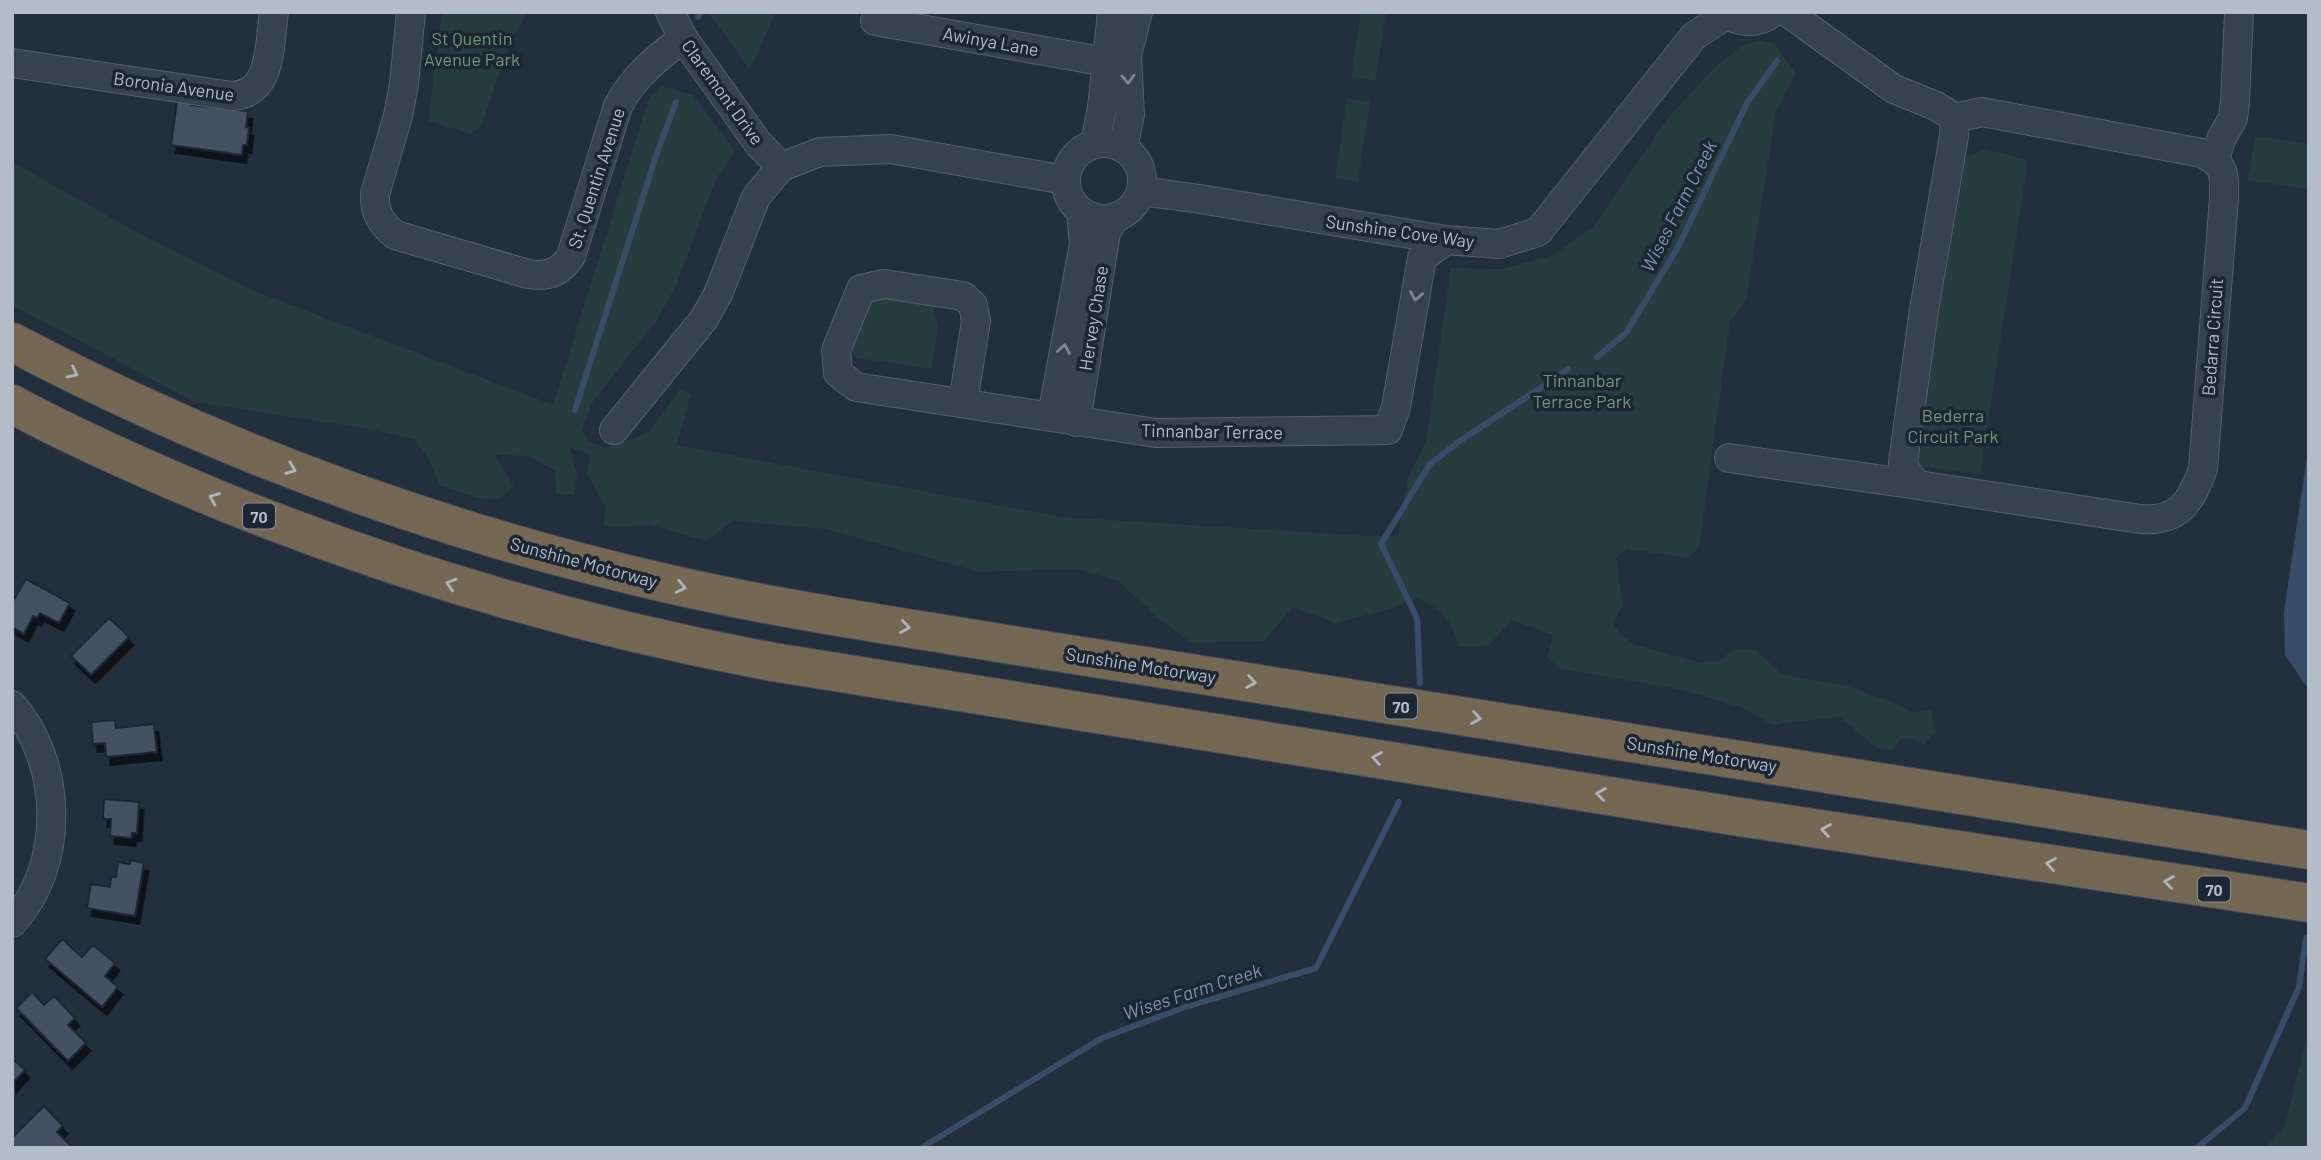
<svg xmlns="http://www.w3.org/2000/svg" width="2321" height="1160" viewBox="0 0 2321 1160" font-family="Barlow,sans-serif">
  <style>
    .green { fill: #263c3f }
    .water { fill: #394c67 }
    .lines { fill: none; stroke-linecap: round; stroke-linejoin: round }
    .stream { stroke: #394c67; stroke-width: 6 }
    .building { fill: #455162; stroke: #1f2835; stroke-width: 2; filter: url(#shadow) }
    .minor-casing { stroke: #565f6c; stroke-width: 30 }
    .highway-casing { stroke: #434c59; stroke-width: 40 }
    .minor { stroke: #38414e; stroke-width: 28 }
    .highway { stroke: #746855; stroke-width: 38 }
    .oneway { stroke: #7c8592 }
    .oneway2 { stroke: #aeb4bd }
    .labels { text-anchor: middle; dominant-baseline: central; stroke-width: 7; stroke-linejoin: round; paint-order: stroke }
    .shield { fill: #1d2633; stroke: #878f9c; stroke-width: 2 }
    .shield-label { font-size: 16px; font-weight: bold; fill: #b4bcc9 }
    .park-label { font-size: 18px; fill: #6b9a76; stroke: #1d2633 }
    .street-label { font-size: 18px; fill: #b4bcc9; stroke: #1d2633 }
    .water-label { font-size: 19px; font-style: italic; fill: #7c92b1; stroke: #1d2633 }
  </style>
  <defs>
    <filter id="shadow"><feDropShadow dx="4.5" dy="8" stdDeviation="0" flood-color="#0009"/></filter>
  </defs>
  <rect width="100%" height="100%" fill="#242f3e"/>
  <g class="green">
    <path d="M442 12H528L510 42 481 127 471 134 428 121Z"/>
    <path d="M708 12H776L750 70Z"/>
    <path d="M1361 12H1386L1375 81 1351 77Z"/>
    <path d="M1759 40 1775 44 1796 74 1776 111 1746 301 1730 321 1699 548 1687 558 1627 549 1616 558 1623 604 1613 623 1620 634 1636 645 1698 662 1718 661 1735 649 1756 650 1781 674 1847 686 1898 704 1913 712 1931 710 1935 732 1923 745 1911 738 1900 740 1892 750 1876 748 1839 716C1817 722 1795 720 1773 725L1741 707 1678 689 1560 669 1547 657 1553 635 1512 620 1489 645 1459 647C1452 620 1441 608 1416 598L1391 609 1335 623 1293 607 1264 641 1191 643 1159 619 1118 581 1076 569 979 572 826 529 733 521 706 541 650 525 604 527 605 506 587 474 591 454 570 448 577 475 574 494H556L555 471 530 456 494 455 514 486 498 500 477 498 439 485 430 461 414 439 363 428 195 402 12 305V162L137 232 252 290 553 405 649 98 661 86 693 95 735 151 715 181 675 288 656 321 592 403 582 430 589 442 608 448 649 432 680 389 691 394 677 445 1062 517 1369 536H1398L1408 477 1426 442 1451 268 1502 269 1553 255 1593 227 1668 118 1713 69 1741 46Z"/>
    <path d="M1347 98 1370 102 1358 182 1335 178Z"/>
    <path d="M2255 136 2309 144V190L2247 180Z"/>
    <path d="M1985 149 2028 160 1980 474 1926 467 1917 464 1914 453 1966 158Z"/>
    <path d="M883 293 932 302 938 327 931 369 857 358 847 347 868 297Z"/>
    <path d="M2309 1028V1148H2263L2285 1126Z"/>
  </g>
  <path class="water" d="M2309 442V690L2285 655 2284 612Z"/>
  <g class="lines">
    <g class="stream">
      <path d="M698 17 700 12"/>
      <path d="M1597 357 1626 333 1678 247 1747 103 1777 61"/>
      <path d="M575 410 658 150 676 102"/>
      <path d="M1420 683 1417 618 1381 544 1430 464 1461 440 1539 389 1568 369"/>
      <path d="M921 1148 1102 1038 1188 1006 1316 968 1399 802"/>
      <path d="M2197 1148 2245 1108 2299 987 2306 938"/>
    </g>
  </g>
  <g class="building">
    <path d="M177 101 191 103V105L248 111 246 127 249 128 247 145H243L242 155 171 145Z"/>
    <path d="M26 579 70 603 59 623 40 613 37 618 33 616 24 634 12 627V603Z"/>
    <path d="M109 618 129 637 91 675 71 656Z"/>
    <path d="M115 720 116 728 154 724 157 752 106 757 105 743 93 744 91 722Z"/>
    <path d="M104 799 139 802 137 833H132L131 838 110 836 111 819H103Z"/>
    <path d="M130 860 144 863 135 916 87 908 91 884 110 887 111 877H116L118 862 130 864Z"/>
    <path d="M62 939 82 957 93 945 115 963 105 976 118 987 102 1007 45 959Z"/>
    <path d="M32 992 44 1005 54 996 75 1018 68 1025 86 1043 68 1061 16 1008Z"/>
    <path d="M12 1058 25 1070 12 1084Z"/>
    <path d="M44 1106 63 1126 57 1132 72 1147 12 1148V1138Z"/>
  </g>
  <g class="lines">
    <g class="minor-casing">
      <g id="minor">
        <path d="M411 12 404 84 398 116 375 194C374 212 381 224 395 235L528 274C548 277 560 273 571 256L618 106C633 77 657 58 683 38"/>
        <path d="M670 12 683 38 758 143 781 167"/>
        <path d="M1723 12C1738 23 1759 25 1773 12"/>
        <path d="M1787 12 1894 89 1936 106 1955 118 1982 112 2202 153C2226 166 2224 172 2224 198L2203 469C2190 503 2179 522 2140 519L1918 485 1905 470 1903 462 1924 310 1954 136 1955 118"/>
        <path d="M875 21 1107 62"/>
        <path d="M12 63 232 96C273 94 269 44 274 12"/>
        <circle cx="1104" cy="181" r="38"/>
        <path d="M1095 143 1102 108 1112 12"/>
        <path d="M1123 148 1130 115 1127 55 1138 12"/>
        <path d="M2215 160 2221 139 2233 118 2235 101 2239 12"/>
        <path d="M1141 191 1200 199 1446 240 1499 244 1538 232 1694 36 1726 15"/>
        <path d="M963 402 976 321 973 305 963 296 884 284 861 289 836 350 838 373 856 387 1156 433 1388 430 1396 407 1422 258 1446 240"/>
        <path d="M1052 416 1084 244 1081 212"/>
        <path d="M1076 422 1106 232 1116 217"/>
        <path d="M614 430 704 319 718 294 756 197 781 167 820 152 891 149 1065 180"/>
        <path d="M1729 458 1918 485"/>
        <path d="M12 705C63 762 66 866 12 923"/>
      </g>
    </g>
    <g class="highway-casing">
      <g id="highway">
        <path d="M12 342C219 451 437 531 665 583 773 608 883 624 993 642L2309 850"/>
        <path d="M12 404C82 442 156 474 229 504 408 576 583 627 773 662L1740 817 2309 903"/>
      </g>
    </g>
    <use href="#minor" class="minor"/>
    <use href="#highway" class="highway"/>
  </g>
  <defs><path id="oneway-chevron" d="M-2-3.5L2.5 0L-2 3.5" fill="none" stroke-width="1.6" stroke-linecap="round" stroke-linejoin="round" transform="scale(1.75)"/></defs>
  <g class="oneway">
    <use href="#oneway-chevron" transform="translate(1128 79) rotate(88)"/>
    <use href="#oneway-chevron" transform="translate(1416 296) rotate(100)"/>
    <use href="#oneway-chevron" transform="translate(1064 349) rotate(-80)"/>
  </g>
  <g class="oneway2">
    <use href="#oneway-chevron" transform="translate(73 373) rotate(26)"/>
    <use href="#oneway-chevron" transform="translate(291 469) rotate(21)"/>
    <use href="#oneway-chevron" transform="translate(214 498) rotate(-158)"/>
    <use href="#oneway-chevron" transform="translate(451 584) rotate(-163)"/>
    <use href="#oneway-chevron" transform="translate(681 587) rotate(12)"/>
    <use href="#oneway-chevron" transform="translate(905 627) rotate(9)"/>
    <use href="#oneway-chevron" transform="translate(1251 682) rotate(9)"/>
    <use href="#oneway-chevron" transform="translate(1476 718) rotate(9)"/>
    <use href="#oneway-chevron" transform="translate(1377 758) rotate(-171)"/>
    <use href="#oneway-chevron" transform="translate(1601 794) rotate(-171)"/>
    <use href="#oneway-chevron" transform="translate(1826 830) rotate(-171)"/>
    <use href="#oneway-chevron" transform="translate(2051 864) rotate(-171)"/>
    <use href="#oneway-chevron" transform="translate(2169 882) rotate(-171)"/>
  </g>
  <g class="labels">
    <g class="shield">
      <rect x="243" y="503.5" width="32" height="25" rx="5"/>
      <rect x="1385" y="693.5" width="32" height="25" rx="5"/>
      <rect x="2198" y="876.5" width="32" height="25" rx="5"/>
    </g>
    <g class="shield-label">
      <text x="259" y="516">70</text>
      <text x="1401" y="706">70</text>
      <text x="2214" y="889">70</text>
    </g>
    <g class="park-label">
      <text x="472" y="38">St Quentin<tspan x="472" dy="21">Avenue Park</tspan></text>
      <text x="1582" y="380">Tinnanbar<tspan x="1582" dy="21">Terrace Park</tspan></text>
      <text x="1953" y="415">Bederra<tspan x="1953" dy="21">Circuit Park</tspan></text>
    </g>
    <g class="street-label">
      <text transform="translate(991 41) rotate(10)">Awinya Lane</text>
      <text transform="translate(174 86) rotate(8)">Boronia Avenue</text>
      <text transform="translate(723 92) rotate(54)">Claremont Drive</text>
      <text transform="translate(596 178) rotate(-72)">St. Quentin Avenue</text>
      <text transform="translate(1400 231) rotate(8)">Sunshine Cove Way</text>
      <text transform="translate(1093 318) rotate(-81)">Hervey Chase</text>
      <text transform="translate(2212 337) rotate(-86)">Bedarra Circuit</text>
      <text transform="translate(1212 431) rotate(1)">Tinnanbar Terrace</text>
      <text transform="translate(584 562) rotate(15)">Sunshine Motorway</text>
      <text transform="translate(1141 665) rotate(9)">Sunshine Motorway</text>
      <text transform="translate(1702 754) rotate(9)">Sunshine Motorway</text>
    </g>
    <g class="water-label">
      <text transform="translate(1678 206) rotate(-63)">Wises Farm Creek</text>
      <text transform="translate(1192 991) rotate(-18)">Wises Farm Creek</text>
    </g>
  </g>
  <rect width="2321" height="1160" fill="none" stroke="#b4bcc9" stroke-width="28"/>
</svg>
